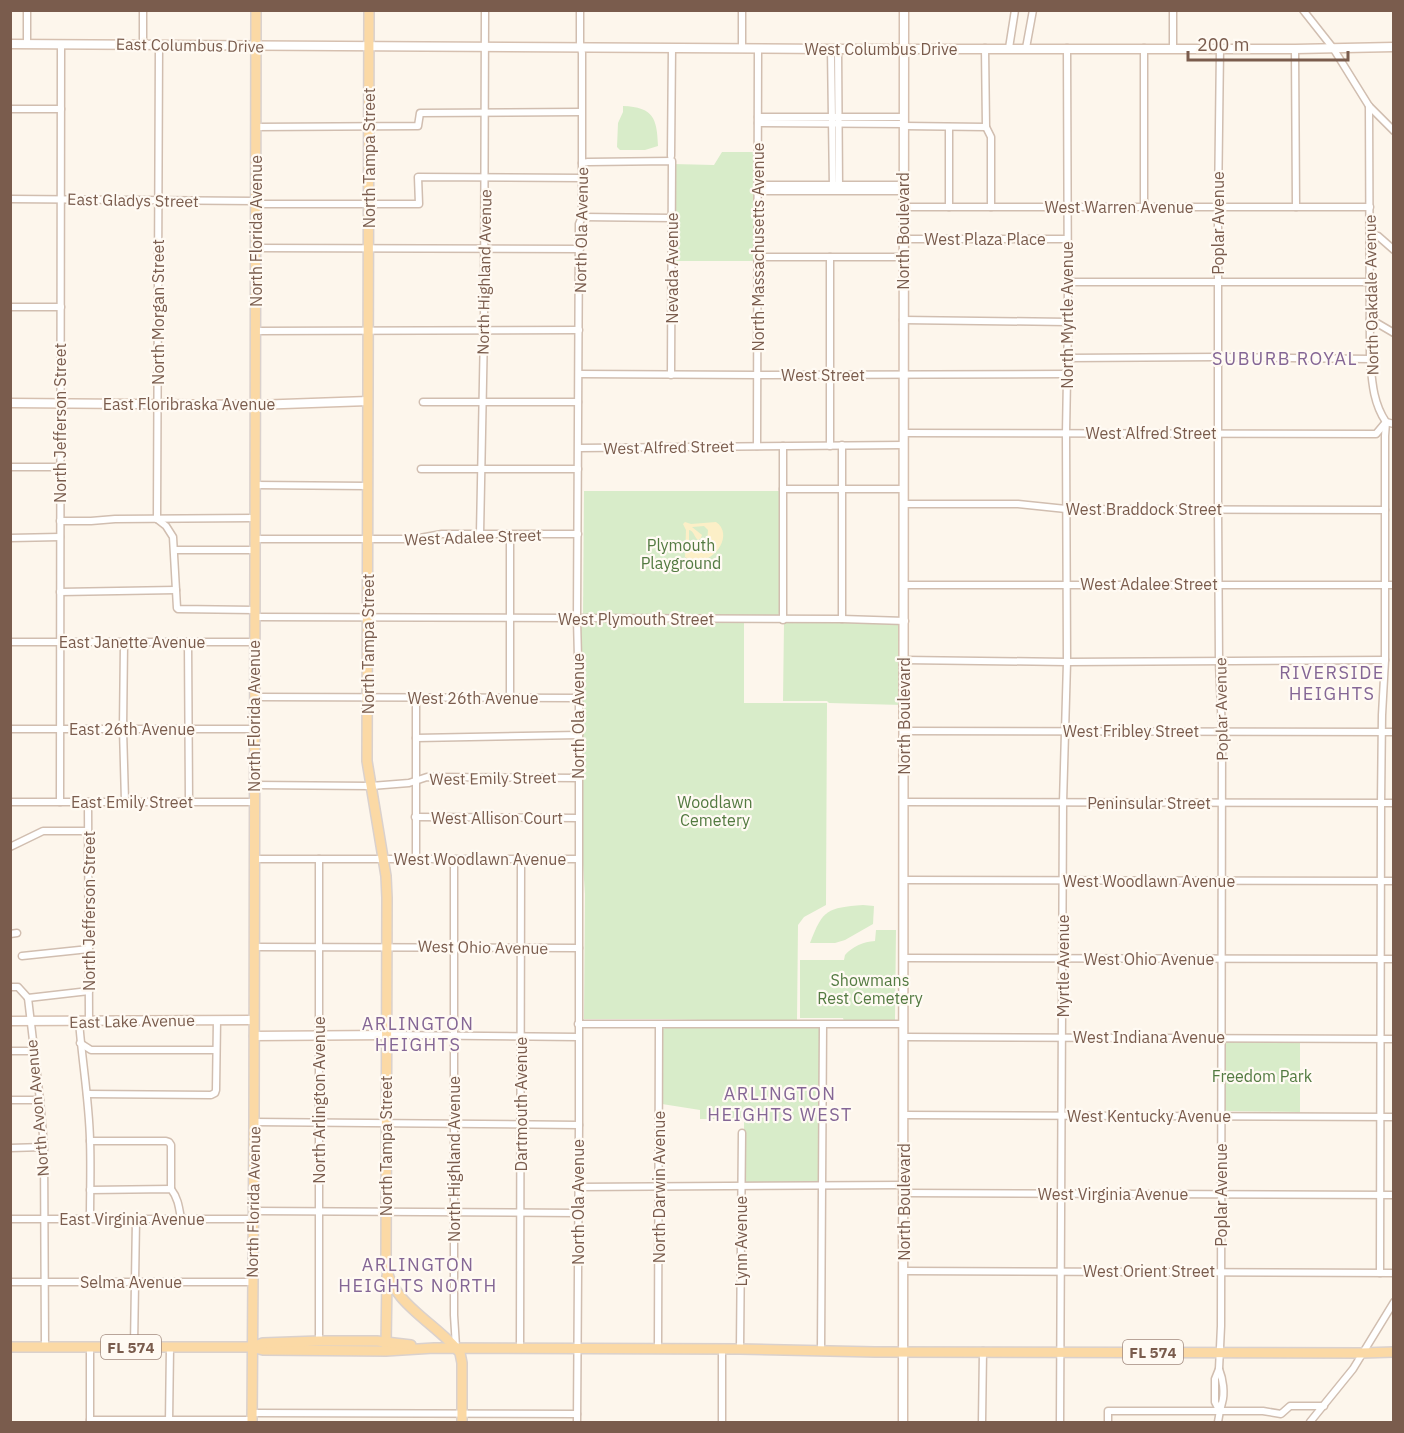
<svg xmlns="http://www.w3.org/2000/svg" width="1404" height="1433" viewBox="0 0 1404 1433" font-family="'IBM Plex Sans',sans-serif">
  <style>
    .green { fill: #d8ecc9 }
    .sand { fill: #fcefc7; fill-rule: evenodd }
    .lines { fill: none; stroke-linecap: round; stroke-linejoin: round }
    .street-casing { stroke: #d1beb0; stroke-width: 9 }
    .secondary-casing { stroke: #d6c0b0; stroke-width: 11 }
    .primary-casing { stroke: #dad1cd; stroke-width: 12 }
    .street { stroke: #fff; stroke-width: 6 }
    .secondary { stroke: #fff; stroke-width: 8 }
    .primary { stroke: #fbd9a5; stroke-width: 9 }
    .labels { text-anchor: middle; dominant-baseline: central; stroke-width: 4.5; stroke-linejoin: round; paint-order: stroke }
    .shield { fill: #fffaf3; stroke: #a28b7f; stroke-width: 1.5 }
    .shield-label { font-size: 15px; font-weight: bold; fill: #7a5c4d }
    .street-label { font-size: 16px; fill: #7a5c4d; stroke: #fffaf3 }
    .park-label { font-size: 16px; fill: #537a41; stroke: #fffaf3 }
    .neighbourhood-label { font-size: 18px; letter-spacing: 1.5px; fill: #846695; stroke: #fffaf3 }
  </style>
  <rect width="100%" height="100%" fill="#fdf6ec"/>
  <g class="green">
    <path d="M623 106C654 107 657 119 658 146L645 150H620L617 147 618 123 623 112Z"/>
    <path d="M722 152H755V261H672L673 164 714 165Z"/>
    <path d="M584 491H780V611L778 615 773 618 583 617Z"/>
    <path d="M583 622 744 623V703H827L826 905 804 917 798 925 797 1022 661 1019H584L585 894 583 864 581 624Z"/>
    <path d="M842 622 902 624V705L829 703 827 701H783L784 623Z"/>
    <path d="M863 905 874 906 873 924 845 940 835 943H810C823 909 827 908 863 905Z"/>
    <path d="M876 930H896L895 1020 844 1021 843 1018H800V960H844L845 955C853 946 863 942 875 941Z"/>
    <path d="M668 1027 820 1028V1180L819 1183 744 1184V1119H700V1110L662 1104V1034L663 1029Z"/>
    <path d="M1224 1040H1300V1112L1224 1111Z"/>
  </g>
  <path class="sand" d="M685 522 691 524 716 522C737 536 708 573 685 557L686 530 683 524ZM704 526 708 530 707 544 703 547 690 545 689 543V530C694 531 694 537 698 540L701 538 702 535 692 527Z"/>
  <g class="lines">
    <g class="street-casing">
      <g id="street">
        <path d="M27 10V44"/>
        <path d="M742 10V48"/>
        <path d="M1173 10V48"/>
        <path d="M1303 10 1333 48 1369 106 1394 131"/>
        <path d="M143 45V10"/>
        <path d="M985 48 986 127 991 137V207"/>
        <path d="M1009 48 1015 10"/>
        <path d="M1026 48 1033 10"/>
        <path d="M1144 48V207"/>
        <path d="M831 49 833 189"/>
        <path d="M838 49 839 188"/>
        <path d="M1295 49 1296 207"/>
        <path d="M1369 106 1370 359C1372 381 1373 403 1386 422L1385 436V660L1382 715 1381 803 1380 1273"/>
        <path d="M10 109H61"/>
        <path d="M758 117H904"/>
        <path d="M758 123 904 124"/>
        <path d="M904 126 986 127"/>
        <path d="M256 127 418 126 420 113 581 112"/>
        <path d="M671 156 672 48"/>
        <path d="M582 163 588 162 672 161 671 375"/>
        <path d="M758 185H903"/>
        <path d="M758 191H903"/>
        <path d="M10 199 255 201"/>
        <path d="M256 204H419L418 177 582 178"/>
        <path d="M903 207H1370"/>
        <path d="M949 207V127"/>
        <path d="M582 217 672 218"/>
        <path d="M1370 235 1378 236 1394 250"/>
        <path d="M903 239H1067"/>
        <path d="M255 248 580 249"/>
        <path d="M758 257H903"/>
        <path d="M830 257V446"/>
        <path d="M1068 282H1370"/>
        <path d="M10 307H61"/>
        <path d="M1370 319 1394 333"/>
        <path d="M903 320 1068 322"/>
        <path d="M256 331 579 330"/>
        <path d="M1068 358 1218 357 1370 359"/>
        <path d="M579 374 757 375 1067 374"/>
        <path d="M423 402H578"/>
        <path d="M904 433 1376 434 1386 422 1394 424"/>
        <path d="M842 445V619"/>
        <path d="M757 446 758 48"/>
        <path d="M783 446V620"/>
        <path d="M579 448 904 445"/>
        <path d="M10 467H60"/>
        <path d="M421 469H578"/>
        <path d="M255 485 368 486"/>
        <path d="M783 489H904"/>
        <path d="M904 504H1018L1066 509 1385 510"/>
        <path d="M157 519 159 45"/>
        <path d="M157 519 166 526 173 537 177 608 178 609 255 610"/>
        <path d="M60 521H91L115 519 254 518"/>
        <path d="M480 534 484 330 485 10"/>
        <path d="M510 534V698"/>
        <path d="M10 538 60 537"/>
        <path d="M255 539H414L442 534H578"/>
        <path d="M175 550H255"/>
        <path d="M904 585H1394"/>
        <path d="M60 592 176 590"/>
        <path d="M255 617 842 619 905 621"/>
        <path d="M10 642H254"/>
        <path d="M188 642 189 802"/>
        <path d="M124 643 123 729 125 801"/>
        <path d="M904 660 1067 662 1385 660"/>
        <path d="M255 697 579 698"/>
        <path d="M10 729H254"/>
        <path d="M904 731 1394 732"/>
        <path d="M416 738 579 735"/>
        <path d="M254 785 371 786 409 783 427 777 579 778"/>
        <path d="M10 802H254"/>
        <path d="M60 802 61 45"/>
        <path d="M88 802 89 1021"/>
        <path d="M904 802 1394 803"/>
        <path d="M415 817 578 818"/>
        <path d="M10 847 43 831H88"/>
        <path d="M254 859H578"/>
        <path d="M319 859V1341"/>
        <path d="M416 859V697"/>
        <path d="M454 859V1315L456 1347"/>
        <path d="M904 880 1394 881"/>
        <path d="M10 934 17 933"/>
        <path d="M254 947 579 948"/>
        <path d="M22 956 89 949"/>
        <path d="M904 958 1394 959"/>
        <path d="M10 987H18L28 998"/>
        <path d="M28 998 40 1100 44 1147 45 1347"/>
        <path d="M28 998 89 991"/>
        <path d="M79 1021C82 1061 89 1100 90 1140 91 1166 90 1193 90 1219"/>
        <path d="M578 1024H903"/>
        <path d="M387 1035 578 1037"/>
        <path d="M904 1037 1394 1039"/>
        <path d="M80 1043 91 1050H216"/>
        <path d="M10 1051H34"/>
        <path d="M87 1094 211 1095 215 1093 216 1090 217 1020"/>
        <path d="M10 1100H40"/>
        <path d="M904 1115 1394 1117"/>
        <path d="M254 1122 579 1125"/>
        <path d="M90 1141H166L169 1142 171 1145V1189"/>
        <path d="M10 1148 44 1147"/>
        <path d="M578 1187 904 1185"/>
        <path d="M90 1190 171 1189C178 1198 179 1207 181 1219"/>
        <path d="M904 1193 1394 1195"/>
        <path d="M254 1211 578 1213"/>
        <path d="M10 1219H254"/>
        <path d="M904 1271 1394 1273"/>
        <path d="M10 1282H252"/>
        <path d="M134 1347 136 1219"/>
        <path d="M520 1348 521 859"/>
        <path d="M658 1349 659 1025"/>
        <path d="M740 1349 742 1133"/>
        <path d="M821 1350 823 1025"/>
        <path d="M1219 1410 1215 1402V1379L1219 1369 1221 1326 1222 732 1219 662 1218 509V207L1220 48"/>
        <path d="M252 1413 577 1414"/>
        <path d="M90 1420H252"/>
        <path d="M90 1421V1347"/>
        <path d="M169 1422 170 1347"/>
        <path d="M577 1422 579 1125V698L577 619 579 224 582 217V53L580 43V10"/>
        <path d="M722 1422V1349"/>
        <path d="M982 1422 983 1351"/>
        <path d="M1060 1422 1063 803 1067 662 1066 433 1068 322 1067 48"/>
        <path d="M1108 1422V1411H1263L1281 1414 1290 1406H1324"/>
        <path d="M1218 1422C1219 1415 1220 1410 1222 1403 1225 1393 1223 1379 1219 1369"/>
        <path d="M1310 1422 1353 1369 1394 1302"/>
      </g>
    </g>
    <g class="secondary-casing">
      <g id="secondary">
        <path d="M10 44 831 49H1295L1394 47"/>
        <path d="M10 403 255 405 368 401"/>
        <path d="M10 1021 254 1020"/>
        <path d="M254 1036 387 1035"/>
        <path d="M903 1422 904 10"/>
      </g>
    </g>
    <g class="primary-casing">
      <g id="primary">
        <path d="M369 10 367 761 386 876 387 898 386 1265C390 1303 439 1325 460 1353L462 1363V1422"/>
        <path d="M386 1345 387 1276"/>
        <path d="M10 1347H252L263 1350 386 1351 434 1348 740 1349 875 1352 1362 1353 1394 1352"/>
        <path d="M252 1347 263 1343 319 1341H377L411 1345"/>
        <path d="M252 1422 254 1122 256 10"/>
      </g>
    </g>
    <use href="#street" class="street"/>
    <use href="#secondary" class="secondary"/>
    <use href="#primary" class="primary"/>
  </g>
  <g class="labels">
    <g class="shield">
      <rect x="101" y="1335" width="60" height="24" rx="4.5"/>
      <rect x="1123" y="1340" width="60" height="24" rx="4.5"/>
    </g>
    <g class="shield-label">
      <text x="131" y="1347">FL 574</text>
      <text x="1153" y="1352">FL 574</text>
    </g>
    <g class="street-label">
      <text transform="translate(190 45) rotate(1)">East Columbus Drive</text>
      <text x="881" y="49">West Columbus Drive</text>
      <text transform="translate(369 158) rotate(-90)">North Tampa Street</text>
      <text transform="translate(133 200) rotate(1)">East Gladys Street</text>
      <text x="1119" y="207">West Warren Avenue</text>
      <text transform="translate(1218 223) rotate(-90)">Poplar Avenue</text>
      <text transform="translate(581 230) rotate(-89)">North Ola Avenue</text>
      <text transform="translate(256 231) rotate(-90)">North Florida Avenue</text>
      <text transform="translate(903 231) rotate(-90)">North Boulevard</text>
      <text x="985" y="239">West Plaza Place</text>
      <text transform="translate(758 247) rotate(-90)">North Massachusetts Avenue</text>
      <text transform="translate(672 268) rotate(-90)">Nevada Avenue</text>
      <text transform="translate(484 272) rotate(-89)">North Highland Avenue</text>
      <text transform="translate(1371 295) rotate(-91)">North Oakdale Avenue</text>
      <text transform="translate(158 312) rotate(-90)">North Morgan Street</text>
      <text transform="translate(1067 315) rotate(-90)">North Myrtle Avenue</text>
      <text x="823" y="375">West Street</text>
      <text x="189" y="404">East Floribraska Avenue</text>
      <text transform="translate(60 423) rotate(-90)">North Jefferson Street</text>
      <text x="1151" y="433">West Alfred Street</text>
      <text transform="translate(669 447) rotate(-1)">West Alfred Street</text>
      <text x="1144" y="509">West Braddock Street</text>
      <text transform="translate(473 537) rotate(-2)">West Adalee Street</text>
      <text x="1149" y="584">West Adalee Street</text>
      <text x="636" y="619">West Plymouth Street</text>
      <text x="132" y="642">East Janette Avenue</text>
      <text transform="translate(368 644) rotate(-90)">North Tampa Street</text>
      <text x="473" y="698">West 26th Avenue</text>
      <text transform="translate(1221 709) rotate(-91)">Poplar Avenue</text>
      <text transform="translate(254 716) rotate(-90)">North Florida Avenue</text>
      <text transform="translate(578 716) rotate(-90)">North Ola Avenue</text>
      <text transform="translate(904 716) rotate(-90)">North Boulevard</text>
      <text x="132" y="729">East 26th Avenue</text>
      <text x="1131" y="731">West Fribley Street</text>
      <text transform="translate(493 778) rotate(-1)">West Emily Street</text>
      <text x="132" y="802">East Emily Street</text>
      <text x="1149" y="803">Peninsular Street</text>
      <text x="497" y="818">West Allison Court</text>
      <text x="480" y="859">West Woodlawn Avenue</text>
      <text x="1149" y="881">West Woodlawn Avenue</text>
      <text transform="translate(89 911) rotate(-90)">North Jefferson Street</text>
      <text transform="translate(483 947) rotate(1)">West Ohio Avenue</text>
      <text x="1149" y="959">West Ohio Avenue</text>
      <text transform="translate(1063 966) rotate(-90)">Myrtle Avenue</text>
      <text transform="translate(132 1021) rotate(-1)">East Lake Avenue</text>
      <text x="1149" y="1037">West Indiana Avenue</text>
      <text transform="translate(319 1100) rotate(-90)">North Arlington Avenue</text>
      <text transform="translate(521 1104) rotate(-90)">Dartmouth Avenue</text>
      <text transform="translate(37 1108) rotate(-95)">North Avon Avenue</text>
      <text x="1149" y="1116">West Kentucky Avenue</text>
      <text transform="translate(386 1146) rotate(-90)">North Tampa Street</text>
      <text transform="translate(454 1159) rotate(-90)">North Highland Avenue</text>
      <text transform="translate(659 1187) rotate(-90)">North Darwin Avenue</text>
      <text x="1113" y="1194">West Virginia Avenue</text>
      <text transform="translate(1221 1195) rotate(-90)">Poplar Avenue</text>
      <text transform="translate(253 1202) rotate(-89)">North Florida Avenue</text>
      <text transform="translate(578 1202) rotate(-90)">North Ola Avenue</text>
      <text transform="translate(904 1202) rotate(-90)">North Boulevard</text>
      <text x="132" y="1219">East Virginia Avenue</text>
      <text transform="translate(741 1241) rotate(-90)">Lynn Avenue</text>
      <text x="1149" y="1271">West Orient Street</text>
      <text x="131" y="1282">Selma Avenue</text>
    </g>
    <g class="park-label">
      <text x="681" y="545">Plymouth<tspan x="681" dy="18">Playground</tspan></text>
      <text x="715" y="802">Woodlawn<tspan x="715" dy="18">Cemetery</tspan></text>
      <text x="870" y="980">Showmans<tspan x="870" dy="18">Rest Cemetery</tspan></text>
      <text x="1262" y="1076">Freedom Park</text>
    </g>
    <g class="neighbourhood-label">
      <text x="1285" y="358">SUBURB ROYAL</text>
      <text x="1332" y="672">RIVERSIDE<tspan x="1332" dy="21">HEIGHTS</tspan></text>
      <text x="418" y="1023">ARLINGTON<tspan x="418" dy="21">HEIGHTS</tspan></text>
      <text x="780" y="1093">ARLINGTON<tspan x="780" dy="21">HEIGHTS WEST</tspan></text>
      <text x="418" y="1264">ARLINGTON<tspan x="418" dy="21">HEIGHTS NORTH</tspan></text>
    </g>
  </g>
  <rect width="1404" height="1433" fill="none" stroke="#7a5c4d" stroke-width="24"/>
  <path d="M1188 51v9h160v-9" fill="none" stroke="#7a5c4d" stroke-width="3"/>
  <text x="1197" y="51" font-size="18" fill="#7a5c4d" stroke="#fffaf3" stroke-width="4.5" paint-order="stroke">200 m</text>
</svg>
